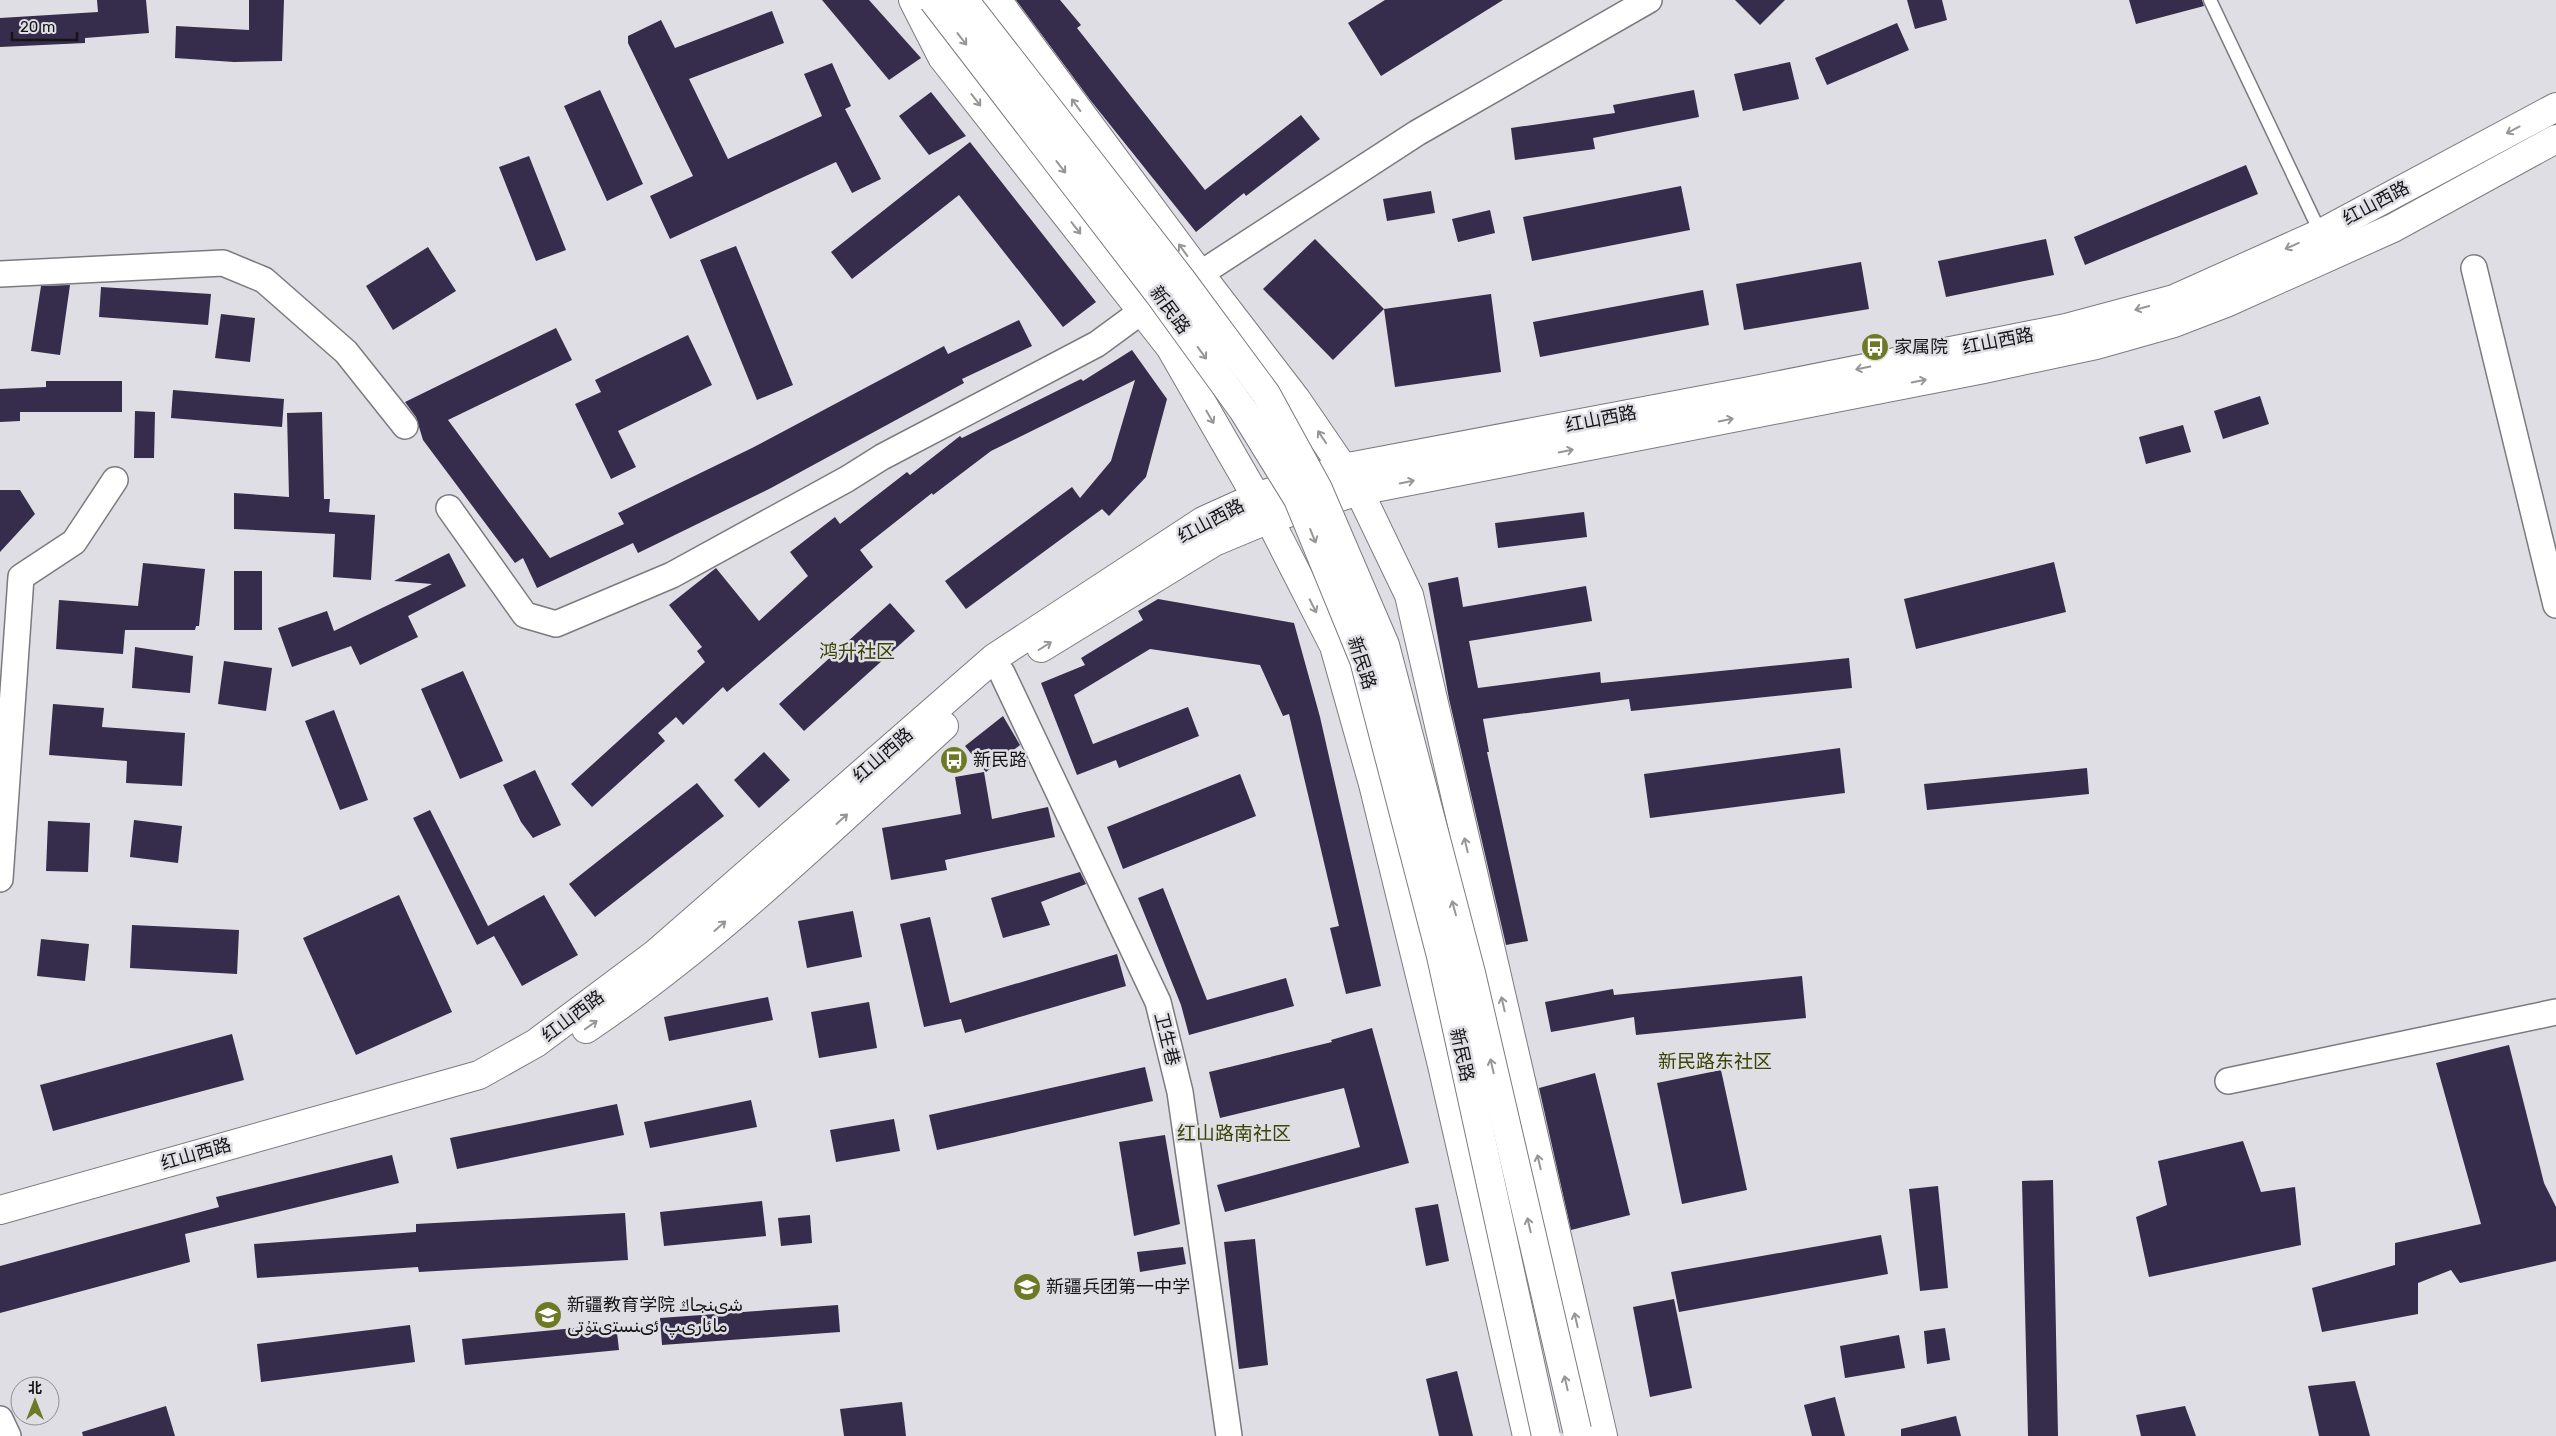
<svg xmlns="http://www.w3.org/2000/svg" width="2556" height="1436" viewBox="0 0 2556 1436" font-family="Rubik,'Noto Naskh Arabic','Noto Sans SC',sans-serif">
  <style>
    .building { fill: #362c4b }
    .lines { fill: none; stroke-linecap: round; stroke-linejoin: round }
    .lane-casing { stroke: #7b7a7f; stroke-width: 15 }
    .street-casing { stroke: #7b7a7f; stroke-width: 28 }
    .secondary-casing { stroke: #7b7a7f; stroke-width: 30 }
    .lane { stroke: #fff; stroke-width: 12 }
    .street { stroke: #fff; stroke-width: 25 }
    .secondary { stroke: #fff; stroke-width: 28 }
    .secondary-bridge-casing { stroke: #7b7a7f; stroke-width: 30; stroke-linecap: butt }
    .secondary-bridge { stroke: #fff; stroke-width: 28 }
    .oneway { stroke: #969697 }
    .labels { text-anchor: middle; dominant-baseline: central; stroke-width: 5; stroke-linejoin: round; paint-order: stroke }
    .street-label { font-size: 18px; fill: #151517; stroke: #dfdee4 }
    .poi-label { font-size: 18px; fill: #151517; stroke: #dfdee4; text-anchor: start }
    .neighbourhood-label { font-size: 19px; fill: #3a4204; stroke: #dfdee4 }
  </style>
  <rect width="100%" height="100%" fill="#dfdee4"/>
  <g class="building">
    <path d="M97 0H146L149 33 85 38V43L0 47V18L98 12Z"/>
    <path d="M249 0H284L282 61 234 62 175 58 176 26 249 30Z"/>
    <path d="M822 0H869L921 58 889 80Z"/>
    <path d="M1016 0H1060L1081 25 1077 28 1205 190 1301 115 1320 139 1246 196 1244 193 1196 232 1091 101Z"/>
    <path d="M1385 0H1503L1381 76 1348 23Z"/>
    <path d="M1735 0H1785L1760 25Z"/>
    <path d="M1907 0H1942L1947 20 1915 29Z"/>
    <path d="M2129 0H2202L2204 6 2136 24Z"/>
    <path d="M772 11 784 43 689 79 728 159 822 116 804 74 832 63 851 106 845 109 881 179 852 193 836 162 670 239 650 196 693 176 628 43V36L661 20 675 48Z"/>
    <path d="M1897 23 1909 50 1827 85 1815 58Z"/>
    <path d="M1790 62 1799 99 1743 111 1734 74Z"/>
    <path d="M600 90 643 184 607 201 564 106Z"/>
    <path d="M1694 90 1699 117 1593 138 1595 149 1515 160 1511 128 1615 113 1613 105Z"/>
    <path d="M931 92 966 136 929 155 899 116Z"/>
    <path d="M970 142 1096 302 1063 327 959 195 852 279 831 252Z"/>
    <path d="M529 156 566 250 536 261 499 167Z"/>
    <path d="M2246 165 2258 194 2085 265 2074 237Z"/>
    <path d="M1681 186 1690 230 1532 261 1523 217Z"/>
    <path d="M1431 191 1435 213 1387 221 1383 199Z"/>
    <path d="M1490 210 1495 233 1458 242 1452 219Z"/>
    <path d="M1315 239 1384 309 1333 360 1263 289Z"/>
    <path d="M2046 239 2054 275 1946 297 1938 261Z"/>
    <path d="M736 246 793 385 757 400 700 260Z"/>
    <path d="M428 247 456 291 393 330 366 286Z"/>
    <path d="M1861 262 1869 309 1744 330 1736 284Z"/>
    <path d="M70 285 60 355 31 351 41 286Z"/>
    <path d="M101 287 211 294 208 325 99 317Z"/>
    <path d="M1703 290 1709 325 1540 357 1533 322Z"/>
    <path d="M1491 294 1501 372 1395 387 1384 309Z"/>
    <path d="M221 314 255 318 250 362 215 358Z"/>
    <path d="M1019 320 1032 346 962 379 964 383 771 488 638 553 633 543 537 588 523 558 515 563 423 440 416 417 405 402 556 328 572 360 448 420 550 558 624 524 618 513 752 448 944 346 948 354Z"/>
    <path d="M688 335 712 385 618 431 636 467 611 479 575 404 601 392 595 380Z"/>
    <path d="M1132 350 1167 399 1146 477 1109 516 1102 509 966 609 945 581 1072 487 1080 498 1111 461 1135 380 991 451 933 495 932 493 860 550 873 567 727 692 723 687 683 725 676 717 658 733 665 741 592 807 571 784 705 662 697 651 702 647 669 605 716 568 759 621 808 576 790 552 835 517 840 524 907 472 910 475 960 436 962 438 1081 379 1083 381Z"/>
    <path d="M46 381H122V412H20V421L0 422V389L46 387Z"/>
    <path d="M173 390 284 399 282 427 171 418Z"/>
    <path d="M2260 396 2269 424 2223 439 2214 411Z"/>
    <path d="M135 411 155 412 154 458H134Z"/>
    <path d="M322 412 324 499H330L329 512 375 515 371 580 333 577 335 534 234 529V493L289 497 287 413Z"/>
    <path d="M2183 425 2191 452 2146 464 2139 437Z"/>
    <path d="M0 490H20L35 514 0 552Z"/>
    <path d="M1584 512 1587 537 1498 548 1495 523Z"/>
    <path d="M449 553 466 586 408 616 418 637 360 665 351 646 292 667 278 628 327 611 334 631 432 584 394 581Z"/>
    <path d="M2054 562 2066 612 1916 649 1904 599Z"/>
    <path d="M143 563 205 569 199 626H196L195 630H125L123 654 56 649 59 600 138 606Z"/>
    <rect x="234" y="571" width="28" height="59"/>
    <path d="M1458 577 1463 607 1586 586 1592 621 1469 641 1478 688 1600 672 1601 683 1849 658 1852 688 1631 711 1629 699 1483 719 1489 752H1487L1528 941 1506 945 1449 699 1428 583Z"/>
    <path d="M1158 599 1294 623 1320 717 1381 986 1346 994 1330 928 1339 926 1289 714 1283 716 1260 665 1150 649 1074 695 1093 744 1188 707 1199 736 1119 768 1116 760 1077 775 1041 683 1085 665 1081 658 1143 620 1138 611Z"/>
    <path d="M890 603 915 631 804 731 779 704Z"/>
    <path d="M135 647 193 656 190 693 132 688Z"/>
    <path d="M224 661 272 668 266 711 218 704Z"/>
    <path d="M463 671 503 761 460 779 421 689Z"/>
    <path d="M53 704 104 708 102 727 185 733 182 786 126 783 127 761 49 755Z"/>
    <path d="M334 710 368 800 340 810 305 721Z"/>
    <path d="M1003 716 1020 745 986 772 965 746Z"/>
    <path d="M1840 748 1845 793 1650 818 1644 774Z"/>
    <path d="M764 752 790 780 759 808 734 780Z"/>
    <path d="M2087 768 2089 794 1927 810 1924 784Z"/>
    <path d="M535 770 561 825 533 838 521 822 503 785Z"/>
    <path d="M984 772 992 819 1048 807 1055 837 945 860 947 870 891 880 882 828 961 814 955 777Z"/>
    <path d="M1240 774 1256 816 1123 869 1107 827Z"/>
    <path d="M697 783 724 816 595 917 569 884Z"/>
    <path d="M430 810 488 926 544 895 578 955 522 986 494 936 477 945 413 818Z"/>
    <path d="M134 820 182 826 178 863 130 857Z"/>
    <path d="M48 821 90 823 88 872 46 871Z"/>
    <path d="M1080 872 1086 884 1041 902 1050 925 1003 938 991 898Z"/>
    <path d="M1163 888 1207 1000 1286 978 1294 1006 1189 1035 1181 1005 1138 898Z"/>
    <path d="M399 895 452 1012 356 1055 303 938Z"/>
    <path d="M853 911 862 957 807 968 798 921Z"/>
    <path d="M930 917 950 1003 1117 954 1126 986 965 1033 961 1019 924 1027 900 924Z"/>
    <path d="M132 925 239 930 237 974 130 968Z"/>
    <path d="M41 939 89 944 85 981 37 976Z"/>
    <path d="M1802 976 1806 1018 1636 1035 1634 1017 1551 1032 1545 1002 1613 989 1614 995Z"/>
    <path d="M768 997 773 1020 669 1041 664 1017Z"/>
    <path d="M869 1002 877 1048 819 1058 811 1012Z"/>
    <path d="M1372 1028 1409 1163 1225 1212 1217 1185 1360 1147 1344 1088 1220 1118 1209 1072 1332 1042 1331 1040Z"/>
    <path d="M232 1034 244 1080 53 1131 40 1085Z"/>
    <path d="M2509 1045 2544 1183 2556 1207V1261L2460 1283 2451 1270 2418 1283V1314L2322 1332 2312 1288 2395 1265V1243L2481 1224 2436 1063Z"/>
    <path d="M1145 1067 1153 1101 937 1150 929 1115Z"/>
    <path d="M1721 1070 1747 1190 1682 1204 1657 1083Z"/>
    <path d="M1595 1073 1630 1215 1571 1230 1539 1088Z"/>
    <path d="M751 1100 757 1127 650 1148 644 1122Z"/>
    <path d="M617 1104 624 1135 457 1169 450 1138Z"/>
    <path d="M894 1119 900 1151 836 1162 830 1130Z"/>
    <path d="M1165 1135 1180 1224 1134 1236 1119 1142Z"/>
    <path d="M2243 1141 2261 1192 2295 1187 2301 1245 2149 1277 2136 1217 2167 1205 2158 1161Z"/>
    <path d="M392 1155 399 1183 185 1234 190 1262 0 1313V1266L219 1207 216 1197Z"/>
    <path d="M2053 1180 2058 1436H2028L2022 1181Z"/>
    <path d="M1938 1186 1948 1288 1920 1291 1909 1189Z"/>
    <path d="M762 1201 766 1236 664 1246 660 1212Z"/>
    <path d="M1438 1204 1449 1261 1426 1266 1415 1208Z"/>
    <path d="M625 1213 628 1260 419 1272 418 1267 257 1278 254 1244 416 1232V1224Z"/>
    <path d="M810 1215 812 1243 781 1246 778 1218Z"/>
    <path d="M1881 1235 1888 1274 1679 1312 1671 1272Z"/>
    <path d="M1255 1239 1268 1365 1239 1369 1224 1242Z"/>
    <path d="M1183 1247 1186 1264 1140 1272 1137 1252Z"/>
    <path d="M1674 1299 1692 1388 1650 1397 1633 1307Z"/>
    <path d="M838 1305 840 1332 662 1345 660 1318Z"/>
    <path d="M616 1324 619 1350 465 1365 462 1339Z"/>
    <path d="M410 1325 415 1362 261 1382 257 1344Z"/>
    <path d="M1945 1328 1950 1360 1927 1364 1924 1331Z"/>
    <path d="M1899 1335 1905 1368 1845 1378 1840 1346Z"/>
    <path d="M1457 1371 1473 1436H1439L1426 1379Z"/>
    <path d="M2355 1381 2370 1436H2319L2308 1386Z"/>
    <path d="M1835 1397 1845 1436H1812L1804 1405Z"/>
    <path d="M902 1402 906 1436H844L840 1409Z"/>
    <path d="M166 1406 175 1436H83L82 1432Z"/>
    <path d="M2185 1406 2196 1436H2141L2136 1415Z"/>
    <path d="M1956 1416 1961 1436H1901V1429Z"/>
  </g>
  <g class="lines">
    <g class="lane-casing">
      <path id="lane" d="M2210 0 2322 236"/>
    </g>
    <g class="street-casing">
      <g id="street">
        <path d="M2474 268 2556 605"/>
        <path d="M0 274 223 263 264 280 346 352 405 426"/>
        <path d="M1200 274 1417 133 1649 0"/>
        <path d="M449 508 525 615 556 624 672 575 847 479 882 457 1097 344 1142 311"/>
        <path d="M1002 673 1158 1002 1180 1092 1229 1436"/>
        <path d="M0 879 21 577 74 542 115 480"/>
        <path d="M2228 1081 2556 1012"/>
        <path d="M0 1419 8 1436"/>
      </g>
    </g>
    <g class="secondary-casing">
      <g id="secondary">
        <path d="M913 0 942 57 1170 347 1269 519 1334 646 1373 784 1441 1061 1527 1436"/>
        <path d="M997 0 1200 274 1296 399 1359 491 1409 595 1603 1436"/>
        <path d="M1041 648 1214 542 1269 519 1359 491 1984 369 2096 345 2174 323 2226 303 2393 228 2556 139"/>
        <path d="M586 1029C713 944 830 830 944 726"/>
        <path d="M0 1210 479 1075 536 1043 655 954 994 658 1203 521 1256 497 1343 468 1750 391 2066 328 2174 299 2321 233 2556 107"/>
      </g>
    </g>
    <use href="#lane" class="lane"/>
    <use href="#street" class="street"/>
    <use href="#secondary" class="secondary"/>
    <g class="secondary-bridge-casing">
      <g id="secondary-bridge">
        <path d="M933 0 1159 294 1243 410 1298 499 1364 660 1441 956 1546 1436"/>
        <path d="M964 0 1181 279 1266 394 1318 489 1385 645 1471 973 1577 1430"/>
      </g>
    </g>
    <use href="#secondary-bridge" class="secondary-bridge"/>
  </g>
  <defs><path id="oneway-shaft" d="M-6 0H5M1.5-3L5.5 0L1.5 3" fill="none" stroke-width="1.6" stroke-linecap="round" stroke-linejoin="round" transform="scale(1.25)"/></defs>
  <g class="oneway">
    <use href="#oneway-shaft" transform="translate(962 39) rotate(52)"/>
    <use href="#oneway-shaft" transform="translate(976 100) rotate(52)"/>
    <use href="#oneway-shaft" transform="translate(1076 105) rotate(-126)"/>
    <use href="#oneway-shaft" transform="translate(2513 130) rotate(152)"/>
    <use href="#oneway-shaft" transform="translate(1061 167) rotate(52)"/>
    <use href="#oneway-shaft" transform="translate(1076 228) rotate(52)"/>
    <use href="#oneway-shaft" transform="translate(2292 246) rotate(156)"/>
    <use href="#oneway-shaft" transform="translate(1183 250) rotate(-126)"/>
    <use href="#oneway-shaft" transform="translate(2142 308) rotate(165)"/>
    <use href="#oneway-shaft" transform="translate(1202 353) rotate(54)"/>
    <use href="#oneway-shaft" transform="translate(1863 368) rotate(169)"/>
    <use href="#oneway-shaft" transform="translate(1919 381) rotate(-11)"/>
    <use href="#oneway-shaft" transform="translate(1210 417) rotate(60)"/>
    <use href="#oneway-shaft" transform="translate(1726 420) rotate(-11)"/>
    <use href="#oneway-shaft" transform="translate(1322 437) rotate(-124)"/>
    <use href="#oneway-shaft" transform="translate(1566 451) rotate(-11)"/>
    <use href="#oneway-shaft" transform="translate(1407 482) rotate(-11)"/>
    <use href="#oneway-shaft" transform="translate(1313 536) rotate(68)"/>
    <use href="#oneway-shaft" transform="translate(1313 606) rotate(63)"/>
    <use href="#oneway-shaft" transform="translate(1045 646) rotate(-32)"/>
    <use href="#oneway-shaft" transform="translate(842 819) rotate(-42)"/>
    <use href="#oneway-shaft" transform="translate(1466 845) rotate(-103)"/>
    <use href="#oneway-shaft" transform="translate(1454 908) rotate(-105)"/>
    <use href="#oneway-shaft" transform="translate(720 926) rotate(-41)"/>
    <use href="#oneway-shaft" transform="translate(1503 1004) rotate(-103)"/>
    <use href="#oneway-shaft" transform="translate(591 1025) rotate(-35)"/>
    <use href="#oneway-shaft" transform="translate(1492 1066) rotate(-103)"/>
    <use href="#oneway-shaft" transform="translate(1539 1162) rotate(-103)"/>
    <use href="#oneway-shaft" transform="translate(1529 1225) rotate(-103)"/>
    <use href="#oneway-shaft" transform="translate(1576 1320) rotate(-103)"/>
    <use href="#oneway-shaft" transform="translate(1566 1383) rotate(-103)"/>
  </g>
  <defs>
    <g id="bus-disc" transform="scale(1.4375)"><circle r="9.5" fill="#6d7925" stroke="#dfdee4"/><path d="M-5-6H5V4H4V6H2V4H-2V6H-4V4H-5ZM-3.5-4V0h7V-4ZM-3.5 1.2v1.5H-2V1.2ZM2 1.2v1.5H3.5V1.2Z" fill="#fff"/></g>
    <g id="school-disc" transform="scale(1.4375)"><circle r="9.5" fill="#6d7925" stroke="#dfdee4"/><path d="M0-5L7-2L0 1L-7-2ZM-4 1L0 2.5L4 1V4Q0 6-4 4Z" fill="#fff"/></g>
    <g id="university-disc" transform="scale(1.4375)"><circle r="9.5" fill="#6d7925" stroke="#dfdee4"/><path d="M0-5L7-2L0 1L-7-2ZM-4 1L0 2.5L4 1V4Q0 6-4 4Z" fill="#fff"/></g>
  </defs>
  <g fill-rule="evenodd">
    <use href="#bus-disc" x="1875" y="347"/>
    <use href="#bus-disc" x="954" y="760"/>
    <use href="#school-disc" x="1027" y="1287"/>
    <use href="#university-disc" x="548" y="1315"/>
  </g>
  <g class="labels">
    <g class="street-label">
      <text transform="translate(2376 203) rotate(-28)">红山西路</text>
      <text transform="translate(1170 310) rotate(54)">新民路</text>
      <text transform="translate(1998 341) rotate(-11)">红山西路</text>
      <text transform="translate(1601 419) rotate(-11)">红山西路</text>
      <text transform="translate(1211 521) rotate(-28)">红山西路</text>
      <text transform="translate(1362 663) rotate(72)">新民路</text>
      <text transform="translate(883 755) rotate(-41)">红山西路</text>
      <text transform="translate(573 1016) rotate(-37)">红山西路</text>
      <text transform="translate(1167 1039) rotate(76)">卫生巷</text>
      <text transform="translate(1462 1055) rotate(78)">新民路</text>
      <text transform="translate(196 1154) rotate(-16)">红山西路</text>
    </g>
    <g class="poi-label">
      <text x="1894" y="347">家属院</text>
      <text x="973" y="760">新民路</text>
      <text x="1046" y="1287">新疆兵团第一中学</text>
      <text x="567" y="1305">新疆教育学院 شىنجاڭ<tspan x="567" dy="21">مائارىپ ئىنستىتۇتى</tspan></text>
    </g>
    <g class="neighbourhood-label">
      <text x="857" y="651">鸿升社区</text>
      <text x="1715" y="1061">新民路东社区</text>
      <text x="1234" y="1133">红山路南社区</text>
    </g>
  </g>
  <g transform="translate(35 1401)"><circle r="24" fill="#dfdee4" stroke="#8e8e92"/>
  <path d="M0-4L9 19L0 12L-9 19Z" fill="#6d7925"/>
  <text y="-8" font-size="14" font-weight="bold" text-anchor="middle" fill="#151517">北</text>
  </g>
  <path d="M12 32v8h65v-8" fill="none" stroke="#151517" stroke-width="2.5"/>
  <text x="20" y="32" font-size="15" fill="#151517" stroke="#dfdee4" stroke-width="4" paint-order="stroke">20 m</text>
</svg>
